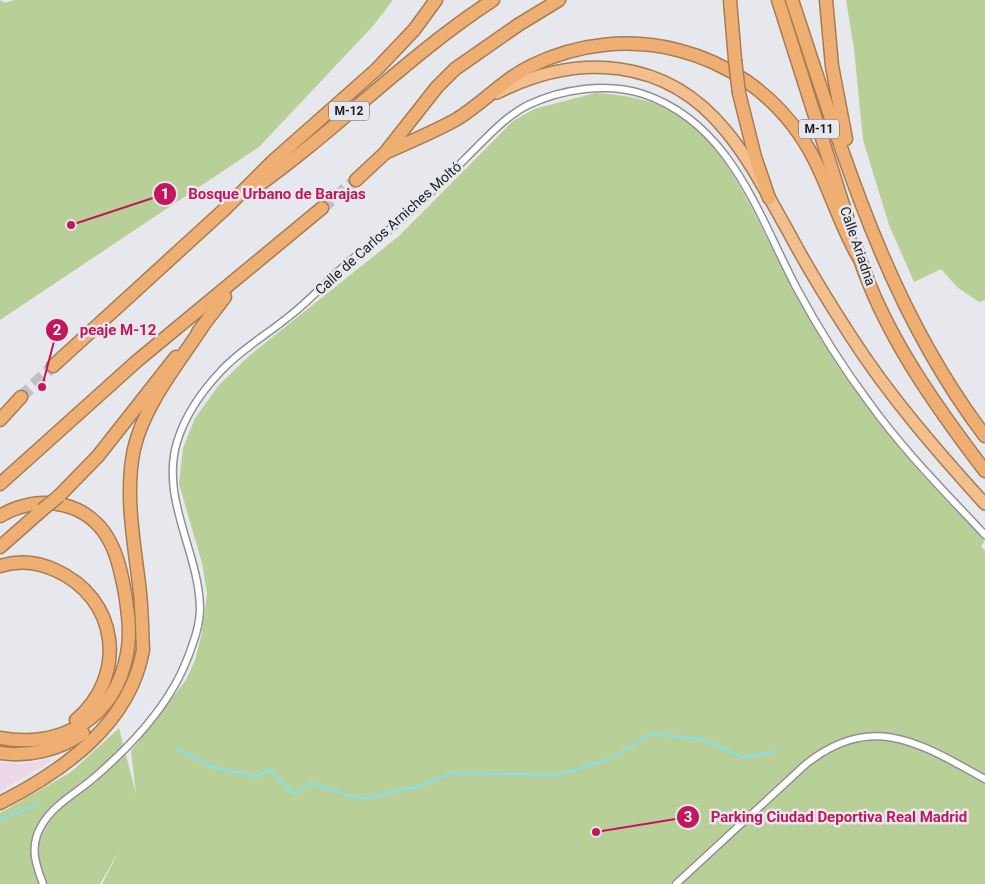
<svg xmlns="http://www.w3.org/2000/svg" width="985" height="884" viewBox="0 0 985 884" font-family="Roboto,sans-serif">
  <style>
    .industrial { fill: #ecd7e6 }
    .green { fill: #b8d097 }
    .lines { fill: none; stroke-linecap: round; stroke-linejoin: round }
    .stream { stroke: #7fe1f6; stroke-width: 2 }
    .motorway-tunnel { stroke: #bec0c4; stroke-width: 12; stroke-dasharray: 12 6; stroke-linecap: butt }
    .minor-casing { stroke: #8f9196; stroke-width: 9 }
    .trunk-casing { stroke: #a67c55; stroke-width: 14 }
    .motorway-casing { stroke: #a67c55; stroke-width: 15 }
    .minor { stroke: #fff; stroke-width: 6 }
    .trunk { stroke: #f3bf8e; stroke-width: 11 }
    .motorway { stroke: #f0af72; stroke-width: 12 }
    .motorway-bridge-casing { stroke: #a67c55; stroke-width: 15; stroke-linecap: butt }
    .motorway-bridge { stroke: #f0af72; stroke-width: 12 }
    .labels { text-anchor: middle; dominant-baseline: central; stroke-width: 5; stroke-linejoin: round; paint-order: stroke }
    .shield { fill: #e6e8ed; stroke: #595b5e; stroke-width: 1 }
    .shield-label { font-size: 12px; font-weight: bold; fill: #1d1e20 }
    .street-label { font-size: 14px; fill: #1d1e20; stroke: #e6e8ed }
    .leader { fill: none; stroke: #c2185b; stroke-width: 2 }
    .callout-dot { fill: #c2185b; stroke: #e6e8ed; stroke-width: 2 }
    .mark-label { font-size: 15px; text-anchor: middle; font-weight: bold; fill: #fff }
    .callout-label { font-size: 15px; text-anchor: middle; font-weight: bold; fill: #c2185b; stroke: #e6e8ed; stroke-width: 5; stroke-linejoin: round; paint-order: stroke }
  </style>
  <rect width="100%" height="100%" fill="#e6e8ed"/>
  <path class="industrial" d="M51 759V761L0 791V762L22 764Z"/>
  <g class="green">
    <path d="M0 0 5 3 14 0H393L373 26 259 147 0 320Z"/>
    <path d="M846 0H985V300L979 302 957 287 941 269 914 282 889 225 863 140 854 49Z"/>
    <path d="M595 93C630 95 665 101 693 126 728 157 748 201 769 242 785 275 802 307 821 339 866 413 925 478 985 541L981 546 985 551V884H102L120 849 100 884H0V813L71 772 119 728 136 794 131 751 186 680 195 660 202 633 207 593 202 563 179 484 183 448 195 418 219 385 250 355 399 236 513 121 534 109Z"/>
  </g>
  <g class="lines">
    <g class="stream">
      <path d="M177 749 212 767 256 776 270 769 293 794 311 783 361 799 420 786 452 773 559 775 612 758 651 734 702 739 744 758 774 751"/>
      <path d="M0 820 37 804"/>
    </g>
    <g class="motorway-tunnel">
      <path d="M322 208 356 180"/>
      <path d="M21 397 53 366"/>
    </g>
    <g class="minor-casing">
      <g id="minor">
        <path d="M43 884C37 867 31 853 37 835 48 806 75 795 96 776 133 744 171 703 188 657 194 641 200 625 200 608 199 552 160 499 177 442 185 416 202 391 221 371 240 350 265 336 287 318 310 301 328 279 350 261 365 248 381 237 396 224 424 201 450 174 476 148 491 133 508 115 528 105 562 89 607 82 643 94 730 123 757 212 796 287 817 326 841 365 868 401 902 449 945 492 985 535"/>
        <path d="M676 884 806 764C873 711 921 744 985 779"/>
      </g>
    </g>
    <g class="trunk-casing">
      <path id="trunk" d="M497 93C578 52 666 57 726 131 751 161 769 198 788 231 807 267 828 301 850 335 889 396 937 451 985 504"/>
    </g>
    <g class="motorway-casing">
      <g id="motorway">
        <path d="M730 0 735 60"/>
        <path d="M778 0 847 217"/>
        <path d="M792 0C843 153 886 306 985 436"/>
        <path d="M826 0 832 66 846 139"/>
        <path d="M739 93 755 157 769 198"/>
        <path d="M385 153C409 142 434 132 457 119 483 103 504 79 531 66 626 19 740 48 800 135 826 173 836 219 859 258"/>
        <path d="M356 180 385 153 437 87 455 69 518 25 559 0"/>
        <path d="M252 190C336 131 407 56 493 0"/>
        <path d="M857 250C882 331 934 404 985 471"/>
        <path d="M198 332 225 297"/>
        <path d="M53 366 226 208 273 161 377 69 414 30 436 0"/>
        <path d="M0 420 21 397"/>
        <path d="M0 484 137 361 322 208"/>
        <path d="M59 496 98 456 176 357"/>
        <path d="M0 516C40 492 92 501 112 546 119 561 122 577 125 593 128 613 131 634 127 654 115 718 62 749 0 738"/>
        <path d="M0 547 42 510"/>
        <path d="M0 566C19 560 38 562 55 570 119 598 128 676 76 720"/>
        <path d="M0 753C28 757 60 750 83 733"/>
        <path d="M0 803C63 771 130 724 143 650 142 631 142 612 140 593 135 546 124 496 134 449 144 405 178 364 203 326"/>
      </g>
    </g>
    <use href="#minor" class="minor"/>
    <use href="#trunk" class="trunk"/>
    <use href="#motorway" class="motorway"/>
    <g class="motorway-bridge-casing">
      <g id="motorway-bridge">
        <path d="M735 60 739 93"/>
        <path d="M42 510 59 496"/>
      </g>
    </g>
    <use href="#motorway-bridge" class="motorway-bridge"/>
  </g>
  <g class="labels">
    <g class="shield">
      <rect x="329" y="101.5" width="40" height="19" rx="4"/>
      <rect x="799" y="119.5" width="40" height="19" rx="4"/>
    </g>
    <g class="shield-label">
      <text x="349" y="111">M-12</text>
      <text x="819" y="129">M-11</text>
    </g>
    <g class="street-label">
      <text transform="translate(388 228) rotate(-42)">Calle de Carlos Arniches Moltó</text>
      <text transform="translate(858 246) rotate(71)">Calle Ariadna</text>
    </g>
  </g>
  <path class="leader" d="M71 225L165 194M42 387L57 330M596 832L688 817"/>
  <g class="callout-dot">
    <circle cx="71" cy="225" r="5"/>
    <circle cx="42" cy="387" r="5"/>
    <circle cx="596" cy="832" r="5"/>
    <circle cx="165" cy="194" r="12"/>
    <circle cx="57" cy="330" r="12"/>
    <circle cx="688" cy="817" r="12"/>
  </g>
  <g class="mark-label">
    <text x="165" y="199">1</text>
    <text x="57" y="335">2</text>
    <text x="688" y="822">3</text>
  </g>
  <g class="callout-label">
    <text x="277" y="199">Bosque Urbano de Barajas</text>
    <text x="118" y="335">peaje M-12</text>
    <text x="839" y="822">Parking Ciudad Deportiva Real Madrid</text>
  </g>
</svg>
